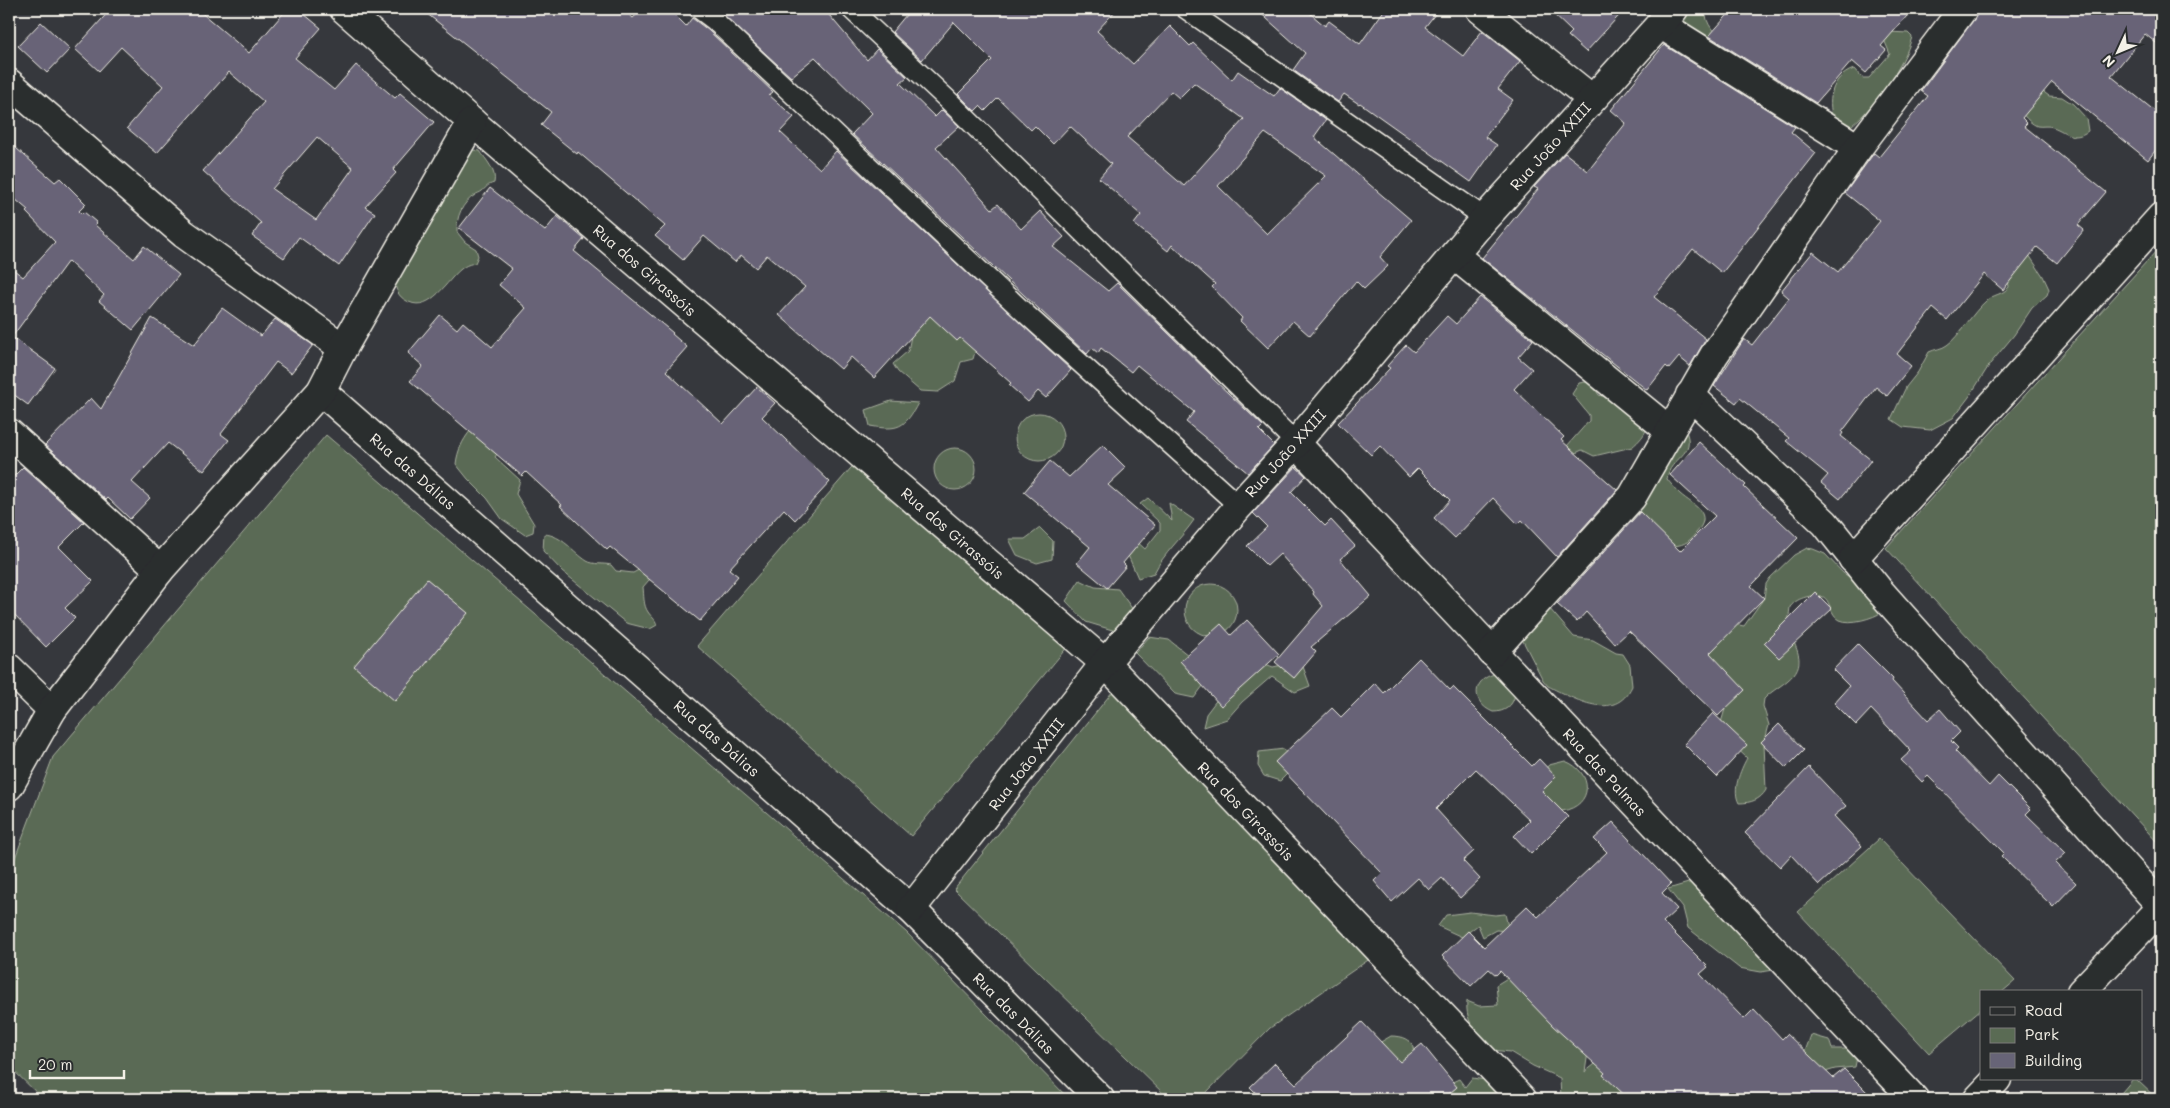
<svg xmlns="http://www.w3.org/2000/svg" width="2170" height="1108" viewBox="0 0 2170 1108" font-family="Mali,sans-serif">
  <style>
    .green { fill: #5a6b54; stroke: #a7ae9e }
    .building { fill: #676477; stroke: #f4f1e8; fill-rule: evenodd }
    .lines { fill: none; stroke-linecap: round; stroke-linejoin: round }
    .lane-casing { stroke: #f4f1e8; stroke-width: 22 }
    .street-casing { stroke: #f4f1e8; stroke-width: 31 }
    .lane { stroke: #2a2d2e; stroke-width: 19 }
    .street { stroke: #2a2d2e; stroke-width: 28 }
    .labels { text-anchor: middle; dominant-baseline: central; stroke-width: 4; stroke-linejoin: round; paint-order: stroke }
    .street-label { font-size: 15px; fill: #f4f1e8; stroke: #2a2d2e }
  </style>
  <rect width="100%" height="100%" fill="#36383d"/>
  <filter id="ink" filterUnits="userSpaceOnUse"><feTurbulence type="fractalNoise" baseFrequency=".02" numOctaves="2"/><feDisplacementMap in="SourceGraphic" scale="10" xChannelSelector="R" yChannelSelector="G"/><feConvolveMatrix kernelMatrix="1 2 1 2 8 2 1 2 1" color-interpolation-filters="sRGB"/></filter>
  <g filter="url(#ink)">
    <g class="green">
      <path d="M1678 9H1706C1704 26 1717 31 1722 46L1709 47 1680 20Z"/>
      <path d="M1869 27 1888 32 1908 33 1912 37C1904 67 1872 111 1847 129L1835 124C1826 103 1830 77 1854 69L1862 78H1869L1890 54 1885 42Z"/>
      <path d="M2033 84 2049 96 2062 97 2073 104 2086 118 2088 131C2073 142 2067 132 2053 127 2048 125 2042 127 2037 126 2027 122 2019 109 2013 101Z"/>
      <path d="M467 149 480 151C486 160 497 171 494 183 487 185 487 187 482 191 480 193 477 193 475 195 462 203 456 217 457 232L465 242 476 249 478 256 475 263C470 264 466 265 461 269 447 280 431 312 409 302 400 298 397 293 395 284Z"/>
      <path d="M2158 249 2161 252V841L2158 843 1886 548Z"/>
      <path d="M2029 255 2043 276 2049 289 2047 295 2032 308 2014 335 1990 364 1969 397 1953 418 1930 430 1903 427 1891 419 1906 387 1918 372 1929 352C1935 349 1942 349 1947 345 1958 338 1973 312 1986 301 1993 294 2003 295 2009 287L2008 280Z"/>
      <path d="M900 284 978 341 973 359 961 362 955 381 938 392 920 391 898 372 893 364 908 351 911 336Z"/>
      <path d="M1585 382 1591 383 1599 395 1611 399 1647 427C1645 435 1639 441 1632 447L1594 456 1582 450 1574 454 1559 455 1589 421V415L1572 394 1579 383Z"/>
      <path d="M891 401 918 403C905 428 898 431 870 426L866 410Z"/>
      <path d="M494 405 507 439 495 457 520 480 516 494 534 524 533 532 525 535 502 519 487 498 468 479 456 464C459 437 477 424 494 405Z"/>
      <circle cx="1039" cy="437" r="24"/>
      <path d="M1685 429C1698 456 1669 457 1667 479 1671 484 1675 489 1680 494 1694 506 1714 513 1696 533 1688 543 1683 546 1669 546L1638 521 1624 519 1632 476 1641 450 1670 430Z"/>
      <path d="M326 435 906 932 1069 1099H43L9 1066V874L53 757Z"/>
      <circle cx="955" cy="469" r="21"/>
      <path d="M857 461 1068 646 911 836 697 646Z"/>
      <path d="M1148 498 1172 521 1169 503 1194 520C1181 539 1164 553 1154 573L1138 578 1127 553 1134 539 1145 549 1160 530V523L1140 504Z"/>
      <path d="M1040 528 1053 541 1052 559 1037 563 1017 555 1009 539H1025Z"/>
      <path d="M544 534C562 535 573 552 587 561 594 565 603 563 611 565L616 571 633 573 648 565 657 577 649 580 643 587C644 595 643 605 648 612 652 618 655 618 657 625L650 629 626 623 562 571 543 551Z"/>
      <path d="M1807 548 1813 549 1825 554 1843 573 1866 587 1882 612C1874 618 1850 625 1840 620 1825 612 1835 589 1806 597 1799 599 1795 601 1790 607 1789 615 1788 622 1790 630 1793 645 1806 659 1794 674 1786 684 1772 690 1764 699L1763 706 1769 725 1764 744 1766 790C1760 800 1751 803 1739 803 1732 790 1740 771 1747 758L1731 743 1720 726 1730 692 1694 628 1717 621 1744 626 1764 598 1766 584 1770 578 1794 555Z"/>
      <path d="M1080 580 1095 587 1118 589 1136 614 1119 632 1086 622 1066 601Z"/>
      <circle cx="1211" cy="610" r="26"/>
      <path d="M1549 608 1574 637 1593 640 1616 653 1623 654 1630 665 1632 686C1615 723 1574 699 1548 686L1543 680 1522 639Z"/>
      <path d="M1149 637 1169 640 1212 674 1194 698 1175 694 1135 653Z"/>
      <path d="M1258 661 1273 667 1301 661 1310 686 1295 692 1272 676 1242 702 1227 719 1203 727 1206 714 1234 677Z"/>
      <path d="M1495 674 1515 694C1513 706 1505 712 1493 712 1471 703 1472 679 1495 674Z"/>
      <path d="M1113 691 1374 956 1270 1028 1200 1099H1169L954 889Z"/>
      <path d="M1284 749 1293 768 1280 781 1264 776 1258 766 1259 752Z"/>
      <path d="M1565 761C1594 772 1594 806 1562 811L1541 801 1542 771 1549 765Z"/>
      <path d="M1879 839 2015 981 2002 992H1981V1009L1929 1053 1798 912Z"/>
      <path d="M1702 879 1733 920 1764 919 1783 941 1774 970 1761 972 1739 968 1688 928 1683 908 1668 889Z"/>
      <path d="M1470 912 1495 915 1505 914 1509 931 1496 930 1483 937 1478 925 1462 937 1438 926 1446 915Z"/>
      <path d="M1509 977 1588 1052 1585 1072 1609 1053 1623 1084 1618 1099H1561L1560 1078 1533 1066 1510 1052 1492 1050C1478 1034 1465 1024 1467 1001L1479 1006 1498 1005 1496 985Z"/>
      <path d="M1811 1035 1829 1040 1832 1049H1847L1857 1057 1855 1067 1835 1069 1819 1074 1803 1057Z"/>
      <path d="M1391 1036C1418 1036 1416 1052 1409 1071L1379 1043Z"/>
      <path d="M1472 1078 1486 1080 1503 1099H1456L1444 1086 1459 1079 1465 1087Z"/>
      <path d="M2133 1079H2136L2157 1099H2116Z"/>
    </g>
    <g class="building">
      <path d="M111 9H197L249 53 287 9H298L321 28 295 58 334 90 356 65 395 98 400 93 434 122 393 170 396 173 365 207 375 213 339 266 299 237 284 258 252 236 261 223 203 171 264 102 229 72 157 153 127 128 163 86 121 47 99 71 75 49ZM317 137 353 168 316 220 272 189Z"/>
      <path d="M421 9H622L633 18 643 9H669L686 26 692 18 708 30 773 92 769 95 794 117 780 132 820 169 836 151 1071 370 1046 398 1038 391 1028 402 1009 385 1011 383 960 338 957 341 930 316 874 378 851 357 841 369 779 315 805 287 767 255 756 268 741 255 735 262 704 236 683 260 655 236 665 226 578 152 577 154 541 125 551 112Z"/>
      <path d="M717 9H824L867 60 877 49 907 77 900 83 935 117 942 110 959 126 936 147 992 209 998 204 1021 229 1040 211 1064 237 1053 247 1108 291 1117 283 1212 376 1211 377 1263 426 1259 430 1274 445 1248 473 1186 422 1194 412 1137 365 1131 372 1101 348 1098 353 1092 348 1087 354 852 134 872 113 815 57 791 77Z"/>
      <path d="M911 9H1117L1097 31 1133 64 1170 26 1190 46 1193 43 1232 80 1238 71 1274 96 1280 88 1326 120 1314 137 1411 220 1380 257 1388 266 1364 289 1356 281 1310 336 1293 321 1268 348 1240 321 1242 318 1212 287 1215 284 1172 245 1168 251 1134 224 1141 215 1099 178 1111 164 1070 126 1053 144 1035 126 1031 130 998 98 985 111 980 106 975 111 958 94 992 60 954 22 922 60 892 32ZM1194 83 1244 119 1184 186 1127 137 1171 91 1179 98ZM1265 133 1326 176 1267 234 1218 186Z"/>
      <path d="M1256 9H1305L1325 26 1329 21 1360 44 1385 9H1439L1425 27 1463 56 1482 31 1520 61 1498 89 1513 100 1485 137 1497 145 1471 182 1360 103 1359 104 1344 94 1338 102 1293 70 1305 53Z"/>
      <path d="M1548 9H1625L1586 52 1568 36 1572 32Z"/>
      <path d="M1733 9H1913L1881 46 1886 50 1866 73 1852 61 1816 103 1709 36Z"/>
      <path d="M1978 9H2161V47L2145 34 2111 76 2161 116V143L2148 160 2052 82 2022 118 2027 123 2024 126 2106 192 2078 225 2084 230 2057 263 2037 247 2003 290 1984 274 1947 320 1933 308 1897 354 1911 366 1887 396 1876 387 1842 432 1843 433 1841 436 1871 460 1840 499 1821 483 1828 475 1786 441 1789 438 1740 398 1736 403 1714 386 1744 339 1752 345 1789 298 1781 291 1813 252 1838 272 1880 221 1845 193 1874 153 1879 157 1928 96 1921 91 1975 18Z"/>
      <path d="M41 22 70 49 47 73 18 46Z"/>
      <path d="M1664 45 1795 127 1791 132 1816 153 1722 273 1693 249 1654 297 1706 339 1690 366 1679 357 1669 369 1666 366 1647 390 1482 258 1538 189 1534 187 1565 153 1588 171 1626 123 1611 110Z"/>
      <path d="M9 142 55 182 60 178 86 204 79 211 82 214 84 212 96 222 95 225 134 259 144 246 179 275 133 330 99 301 104 295 68 261 12 337 55 368 28 405 9 391V266L23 277 55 242 26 212 28 210 9 194Z"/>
      <path d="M490 188 545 231 557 216 584 239 574 251 673 333 672 334 687 347 666 371 723 424 757 387 775 403 762 417 830 482 795 520 784 509 729 569 738 576 700 621 610 547 607 550 560 506 562 505 526 472 522 476 410 381 423 366 408 353 440 315 457 329 463 322 492 347 526 308 499 285 512 269 459 228Z"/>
      <path d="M1480 297 1533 340 1518 357 1532 369 1514 389 1564 437 1561 440 1617 490 1557 557 1522 520 1518 524 1493 498 1455 538 1434 518 1450 500 1418 468 1409 477 1380 446 1371 455 1338 423 1390 368 1387 366 1406 345 1414 352 1447 316 1456 324Z"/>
      <path d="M222 308 261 336 275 319 313 345 291 373 276 362 221 434 229 440 204 471 168 443 132 482 150 498 130 519 108 498 106 500 45 445 91 398 101 409 152 318 194 345Z"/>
      <path d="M1699 442 1746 485 1744 487 1798 538 1751 586 1764 598 1710 653 1745 690 1718 716 1629 631 1615 644 1586 612 1577 622 1557 604 1640 512 1680 551 1715 516 1670 475Z"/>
      <path d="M1103 445 1126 468 1108 485 1155 525 1123 563 1126 566 1107 588 1077 563 1090 547 1024 492 1050 461 1069 477Z"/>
      <path d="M23 467 84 522 59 547 93 581 65 608 75 618 46 647 9 609V481Z"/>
      <path d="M1296 467 1306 476 1291 492 1325 526 1331 520 1355 546 1340 559 1371 596 1311 647 1316 652 1294 678 1275 662 1323 606 1313 594 1314 592 1280 554 1267 566 1247 546 1267 527 1253 513Z"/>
      <path d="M427 579 468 613 395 701 354 666Z"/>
      <path d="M1815 592 1832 609 1779 658 1764 643Z"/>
      <path d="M1247 620 1279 654 1221 706 1180 661 1221 624 1231 635Z"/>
      <path d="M1858 644 1893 679 1892 681 1928 720 1940 709 1960 732 1951 741 1958 748 1955 751 1989 786 1998 776 2031 809 2026 814 2066 853 2055 863 2076 883 2053 907 2001 856 2004 853 1928 776 1922 782 1901 760 1911 751 1871 709 1856 725 1834 703 1849 686 1833 670Z"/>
      <path d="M1419 658 1450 690 1453 687 1532 766 1539 759 1556 777 1542 791 1568 817 1531 854 1514 836 1530 820 1476 769 1436 809 1474 851 1463 861 1480 879 1460 898 1442 878 1429 890 1418 878 1392 902 1374 881 1382 873 1275 762 1332 708 1341 717 1375 683 1384 693Z"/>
      <path d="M1713 713 1747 745 1717 777 1684 744Z"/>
      <path d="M1779 724 1804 750 1786 768 1761 742Z"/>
      <path d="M1809 767 1846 806 1834 816 1862 846 1819 885 1791 855 1780 867 1745 833Z"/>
      <path d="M1613 822 1671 884 1662 893 1677 909 1663 922 1708 967 1700 974 1744 1019 1754 1009 1782 1039 1787 1034 1833 1078 1844 1069 1874 1099H1629L1603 1075 1605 1073 1553 1026 1500 971 1496 975 1489 969 1471 986 1442 956 1468 931 1484 947 1527 906 1538 917 1607 852 1594 839Z"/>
      <path d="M1362 1022 1400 1062 1422 1044 1457 1087 1443 1099H1262L1250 1087 1275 1063 1296 1084Z"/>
    </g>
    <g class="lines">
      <g class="lane-casing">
        <g id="lane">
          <path d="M699 9 715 21 1027 315 1239 506"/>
          <path d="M851 9 947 99 1296 443"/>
          <path d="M1186 9 1485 218"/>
        </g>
      </g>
      <g class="street-casing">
        <g id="street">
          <path d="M344 9 472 122 1105 663 1522 1099"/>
          <path d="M1480 9 1592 99"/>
          <path d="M1660 24 1858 148"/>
          <path d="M9 83 184 234 343 348"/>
          <path d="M1454 255 1670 431"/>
          <path d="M321 391 911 909 1100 1099"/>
          <path d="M1690 395 1825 523 1878 589 2161 906"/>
          <path d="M9 433 160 570"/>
          <path d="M1296 443 1914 1099"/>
          <path d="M1853 559 2161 217"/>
          <path d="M1492 652 1632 497 1714 355 1858 148 1963 9"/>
          <path d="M9 668 52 710"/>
          <path d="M9 786 52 710 160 570 321 391 343 348 472 122"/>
          <path d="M911 909 1105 663 1239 506 1296 443 1485 218 1674 9"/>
          <path d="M2081 992 2161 908"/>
          <path d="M1978 1099 1997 1079"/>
        </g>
      </g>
      <use href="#lane" class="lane"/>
      <use href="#street" class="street"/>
    </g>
  </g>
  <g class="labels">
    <g class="street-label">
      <text transform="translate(1550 146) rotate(-48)">Rua João XXIII</text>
      <text transform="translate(645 270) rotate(41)">Rua dos Girassóis</text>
      <text transform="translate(1285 453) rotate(-48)">Rua João XXIII</text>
      <text transform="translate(413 471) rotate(41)">Rua das Dálias</text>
      <text transform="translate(953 533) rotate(41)">Rua dos Girassóis</text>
      <text transform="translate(717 738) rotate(41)">Rua das Dálias</text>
      <text transform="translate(1026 764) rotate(-52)">Rua João XXIII</text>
      <text transform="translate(1605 772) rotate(47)">Rua das Palmas</text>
      <text transform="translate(1246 811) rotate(46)">Rua dos Girassóis</text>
      <text transform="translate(1014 1013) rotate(45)">Rua das Dálias</text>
    </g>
  </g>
  <rect width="2170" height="1108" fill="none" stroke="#2a2d2e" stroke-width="30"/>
  <rect x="15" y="15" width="2140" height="1078" fill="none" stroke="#f4f1e8" stroke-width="2" filter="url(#ink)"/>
  <rect x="1980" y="990" width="162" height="90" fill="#2a2d2e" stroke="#7b7b78"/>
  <rect x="1990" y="1007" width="25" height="8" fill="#2a2d2e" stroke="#7b7b78"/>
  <text x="2025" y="1016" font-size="15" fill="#f4f1e8">Road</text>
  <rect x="1990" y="1028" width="25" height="15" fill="#5a6b54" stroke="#7b7b78"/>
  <text x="2025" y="1040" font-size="15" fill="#f4f1e8">Park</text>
  <rect x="1990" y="1053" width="25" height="15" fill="#676477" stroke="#7b7b78"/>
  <text x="2025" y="1066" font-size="15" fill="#f4f1e8">Building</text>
  <g transform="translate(2118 52) rotate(226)" stroke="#2a2d2e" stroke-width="4" paint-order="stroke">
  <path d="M0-4L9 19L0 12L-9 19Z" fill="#f4f1e8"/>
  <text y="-8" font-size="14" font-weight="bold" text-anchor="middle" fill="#f4f1e8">N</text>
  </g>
  <path d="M30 1070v8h94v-8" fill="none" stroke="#f4f1e8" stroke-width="2.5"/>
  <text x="38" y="1070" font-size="15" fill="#f4f1e8" stroke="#2a2d2e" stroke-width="4" paint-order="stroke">20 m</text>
</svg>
